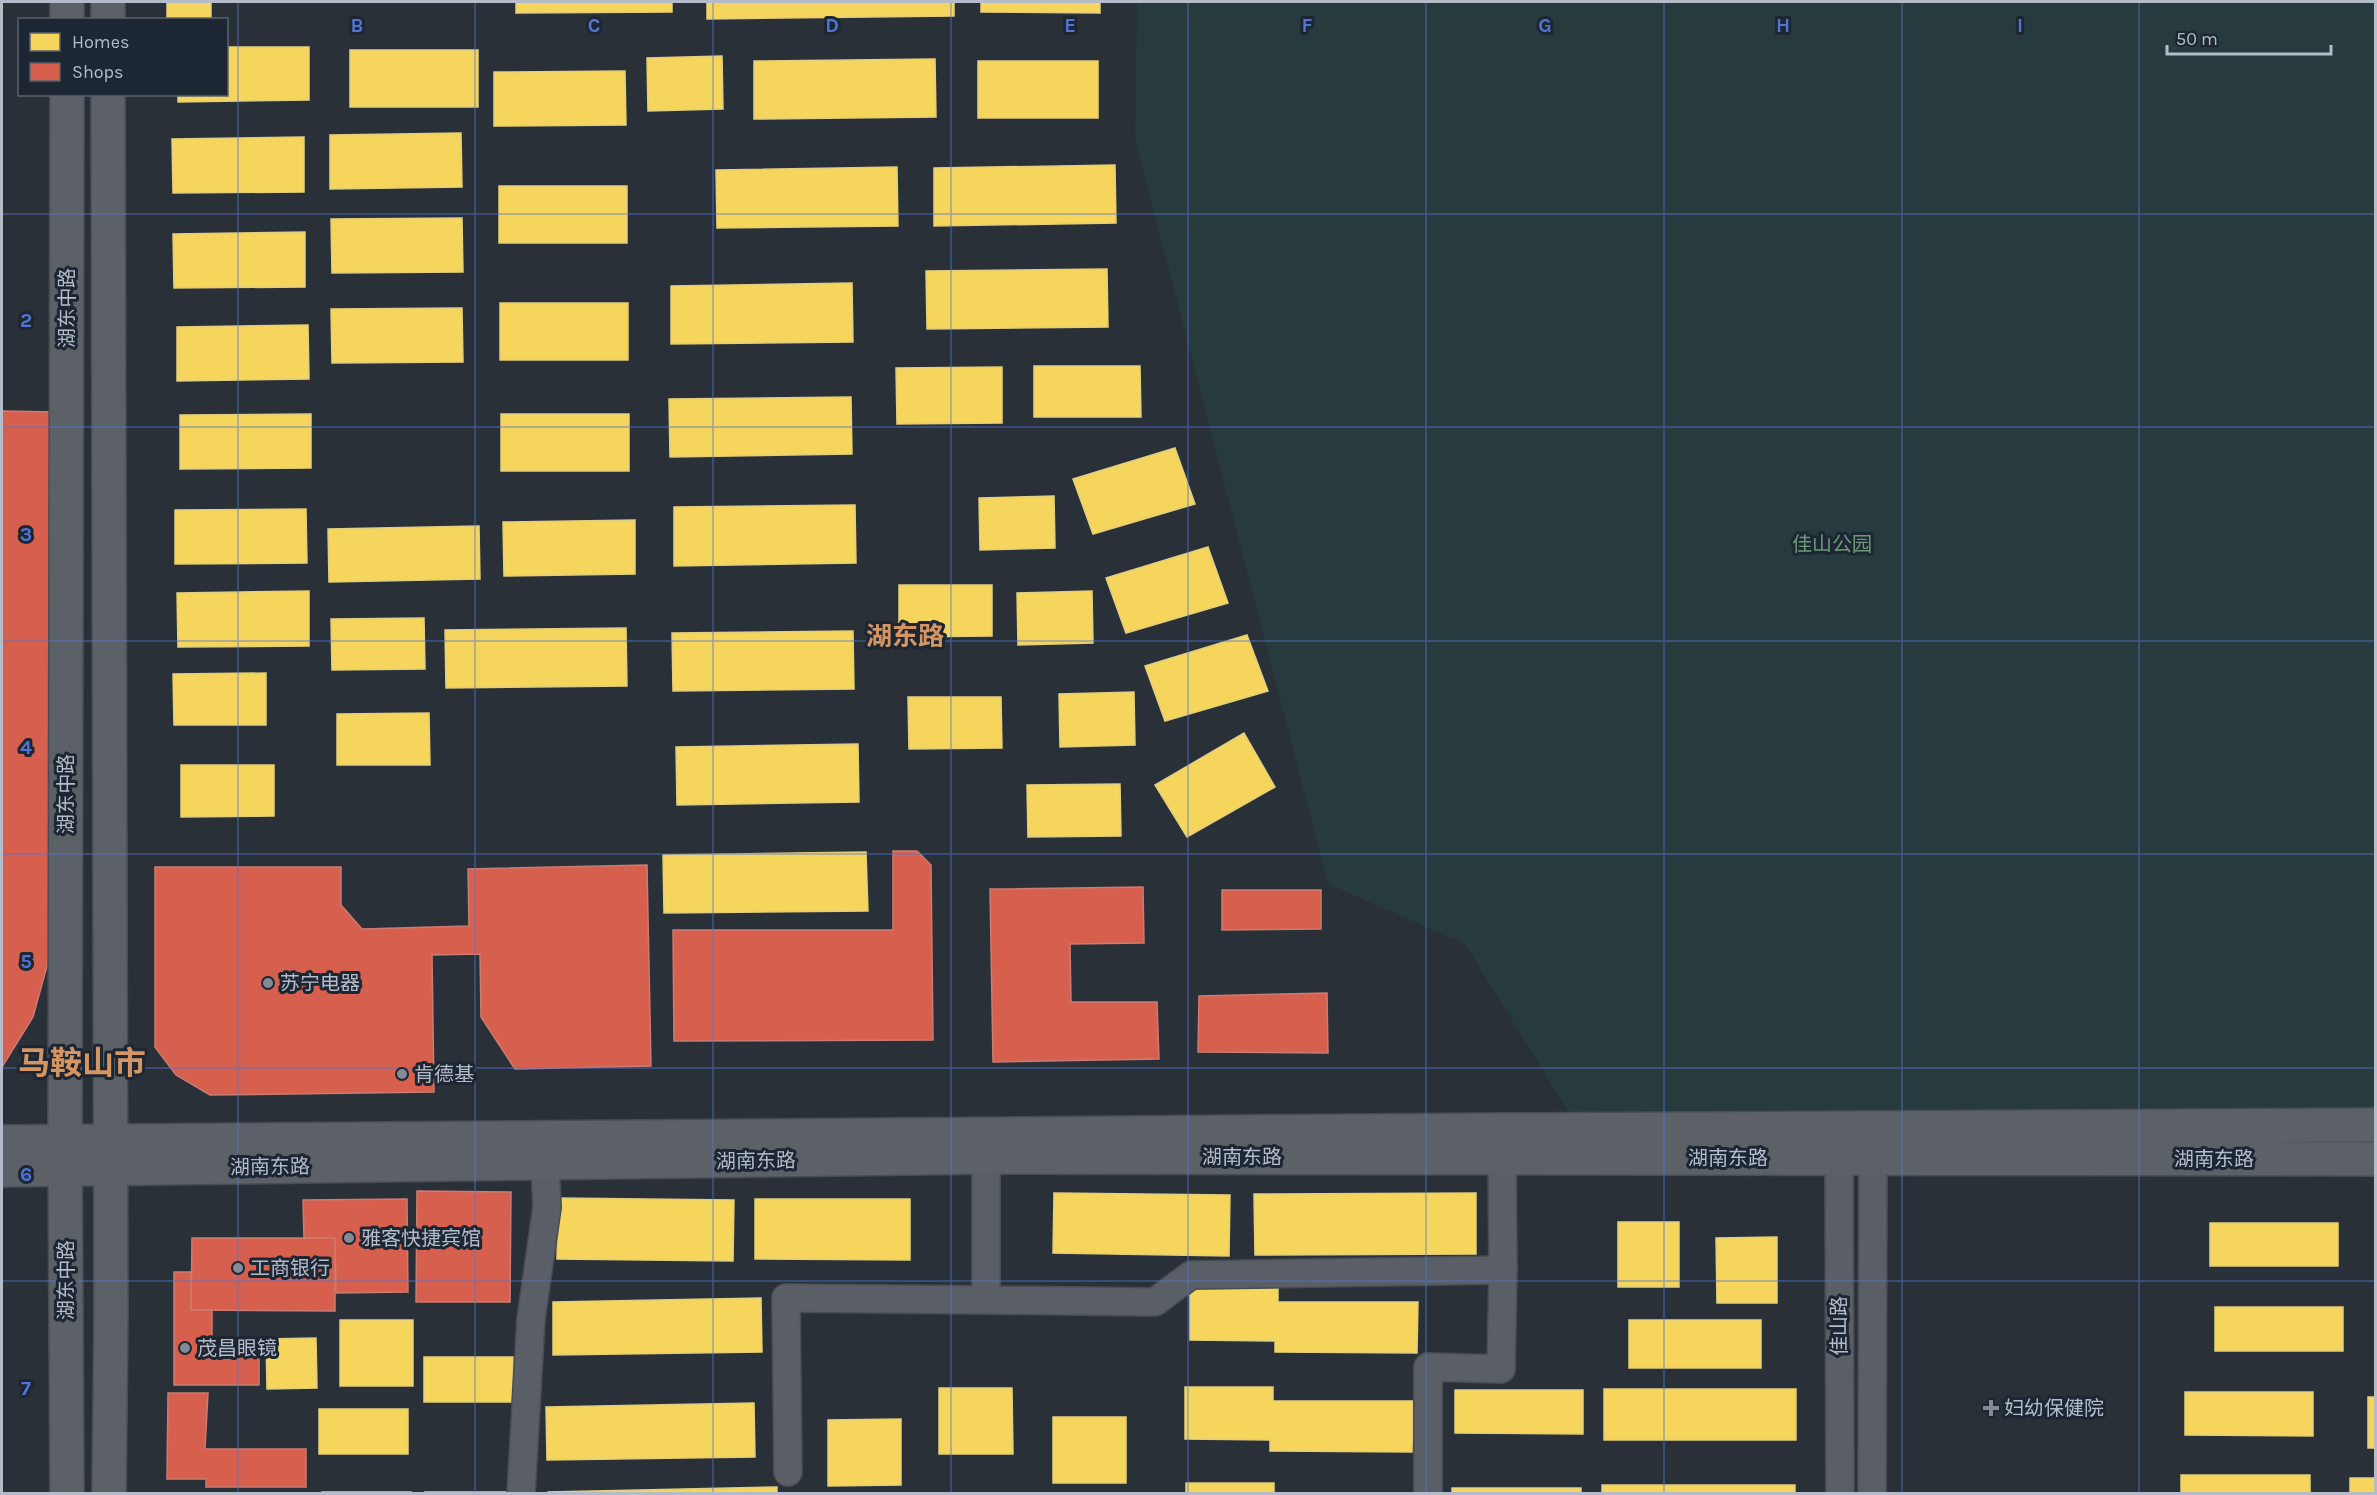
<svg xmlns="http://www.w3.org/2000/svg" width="2377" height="1495" viewBox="0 0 2377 1495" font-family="Karla,'Noto Sans SC',sans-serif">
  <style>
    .green { fill: #273a3e }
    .homes { fill: #f6d55c; stroke: #e2ce7d; stroke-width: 1.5 }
    .shops { fill: #d6604d; stroke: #cc7c72; stroke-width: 1.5 }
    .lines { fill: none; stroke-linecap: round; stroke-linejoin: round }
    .minor-casing { stroke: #484c53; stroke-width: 30 }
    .major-casing { stroke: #484c55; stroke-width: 36 }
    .minor { stroke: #5a5e66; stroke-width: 27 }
    .major { stroke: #5c6168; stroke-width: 33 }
    .grid { fill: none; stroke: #5274d3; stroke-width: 1.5; stroke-opacity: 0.55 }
    .poi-dot { fill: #848b96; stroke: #1d2633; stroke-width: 2 }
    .labels { text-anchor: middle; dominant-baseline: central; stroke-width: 6; stroke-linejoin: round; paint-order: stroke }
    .street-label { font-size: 20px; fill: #b4bcc9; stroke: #1d2633 }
    .park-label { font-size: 20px; fill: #6b9a76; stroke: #1d2633 }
    .poi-label { font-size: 20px; fill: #b4bcc9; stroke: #1d2633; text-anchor: start }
    .district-label { font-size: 26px; font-weight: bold; fill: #d59563; stroke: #1d2633 }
    .town-label { font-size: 32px; font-weight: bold; fill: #d59563; stroke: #1d2633 }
    .grid-label { font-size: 20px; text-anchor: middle; font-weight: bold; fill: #5274d3; stroke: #1d2633; stroke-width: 6; stroke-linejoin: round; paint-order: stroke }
  </style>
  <rect width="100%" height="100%" fill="#2a3038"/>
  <path class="green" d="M1137 2H2375V1125L1579 1129 1465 944 1328 884 1135 139Z"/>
  <g class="homes">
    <rect x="167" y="2" width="44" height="18"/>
    <path d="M516 2H672V12L516 13Z"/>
    <path d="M707 2H954V16L707 19Z"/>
    <path d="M981 2H1100V13L981 12Z"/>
    <path d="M226 47H309V100L178 102V94H226Z"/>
    <rect x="350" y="50" width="128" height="57"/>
    <path d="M722 56 723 109 648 111 647 58Z"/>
    <path d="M935 59 936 117 754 119V61Z"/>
    <rect x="978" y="61" width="120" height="57"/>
    <path d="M625 71 626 125 494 126V72Z"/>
    <path d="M461 133 462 187 330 189V135Z"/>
    <path d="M304 137V192L173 193 172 139Z"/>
    <path d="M1115 165 1116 223 934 226V168Z"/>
    <path d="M897 167 898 226 717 228 716 170Z"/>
    <rect x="499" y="186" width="128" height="57"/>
    <path d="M462 218 463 272 332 273 331 219Z"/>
    <path d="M305 232V287L174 288 173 234Z"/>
    <path d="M1107 269 1108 327 927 329 926 271Z"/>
    <path d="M852 283 853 342 671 344V286Z"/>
    <rect x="500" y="303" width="128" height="57"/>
    <path d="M462 308 463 362 332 363 331 309Z"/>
    <path d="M308 325 309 379 177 381V327Z"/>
    <path d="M1034 366H1140L1141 417H1034Z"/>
    <path d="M1002 367V423L897 424 896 368Z"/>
    <path d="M851 397 852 454 670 457 669 399Z"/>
    <path d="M311 414V468L180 469V415Z"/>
    <rect x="501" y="414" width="128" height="57"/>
    <path d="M1175 448 1195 504 1093 534 1073 479Z"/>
    <path d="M1054 496 1055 548 980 550 979 498Z"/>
    <path d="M855 505 856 563 674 566V507Z"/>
    <path d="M306 509 307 563 175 564V510Z"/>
    <path d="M635 520V574L504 576 503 522Z"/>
    <path d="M479 526 480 579 329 582 328 529Z"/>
    <path d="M1208 547 1228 603 1126 633 1106 578Z"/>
    <path d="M899 585H992V636L899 637Z"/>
    <path d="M309 591V646L178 647 177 593Z"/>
    <path d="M1092 591 1093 643 1018 645 1017 593Z"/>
    <path d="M424 618 425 669 332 670 331 619Z"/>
    <path d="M626 628 627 686 446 688 445 630Z"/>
    <path d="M853 631 854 689 673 691 672 633Z"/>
    <path d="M1247 635 1268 691 1165 721 1145 666Z"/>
    <path d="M266 673V725H174L173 674Z"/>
    <path d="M1134 692 1135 745 1060 747 1059 694Z"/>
    <path d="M908 697H1001L1002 748 909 749Z"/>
    <path d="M429 713 430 765H337V714Z"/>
    <path d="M1244 733 1275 787 1187 837 1155 785Z"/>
    <path d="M858 744 859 802 677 805 676 747Z"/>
    <path d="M181 765H274V816L181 817Z"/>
    <path d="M1120 784 1121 836 1028 837 1027 785Z"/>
    <path d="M866 852 868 911 664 913 663 855Z"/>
    <path d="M1054 1193 1230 1195 1229 1256 1053 1253Z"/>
    <path d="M1476 1193V1254L1255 1255 1254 1194Z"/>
    <path d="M558 1198 734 1200 733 1261 557 1259Z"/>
    <path d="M755 1199H910V1260L755 1259Z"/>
    <rect x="1618" y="1222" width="61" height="65"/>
    <rect x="2210" y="1223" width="128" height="43"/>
    <path d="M1777 1237V1303H1717L1716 1238Z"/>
    <path d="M1190 1288H1278V1302H1418L1417 1353 1275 1352V1341L1190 1340Z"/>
    <path d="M761 1298 762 1352 553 1355V1302Z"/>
    <rect x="2215" y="1307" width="128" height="44"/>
    <rect x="340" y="1320" width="73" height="66"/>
    <rect x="1629" y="1320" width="132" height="48"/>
    <path d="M316 1338 317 1388 267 1389 266 1339Z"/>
    <rect x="424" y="1357" width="89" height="45"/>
    <path d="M1185 1387H1273V1401H1413L1412 1452 1270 1451V1440L1185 1439Z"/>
    <path d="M939 1388H1012L1013 1454H939Z"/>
    <rect x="1604" y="1389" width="192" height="51"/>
    <path d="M1455 1390H1583V1434L1455 1433Z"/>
    <path d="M2185 1392H2313V1436L2185 1435Z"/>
    <rect x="2368" y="1397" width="8" height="51"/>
    <path d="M754 1403 755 1457 547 1460 546 1407Z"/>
    <rect x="319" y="1409" width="89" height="45"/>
    <rect x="1053" y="1417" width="73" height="66"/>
    <path d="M901 1419V1485L828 1486V1420Z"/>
    <rect x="2181" y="1475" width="129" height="19"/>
    <rect x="2350" y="1478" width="26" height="16"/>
    <rect x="1186" y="1483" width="88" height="11"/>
    <rect x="1602" y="1485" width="193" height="9"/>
    <path d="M777 1487V1494H548V1492Z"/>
    <rect x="1452" y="1488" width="129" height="6"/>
    <rect x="322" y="1492" width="89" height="2"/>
    <rect x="425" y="1492" width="89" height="2"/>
  </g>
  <g class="shops">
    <path d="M2 411 56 412 49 959 33 1017 2 1067Z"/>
    <path d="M893 851H917L931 865 933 1040 674 1041 673 930H893Z"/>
    <path d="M647 865 651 1066 515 1069 481 1017 480 954 432 955 434 1092 210 1095 176 1075 155 1047V867H341V905L362 929 469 926 468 869Z"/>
    <path d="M1143 887 1144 943 1070 944 1071 1002H1157L1159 1059 993 1062 990 889Z"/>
    <path d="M1222 890H1321V929L1222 930Z"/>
    <path d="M1327 993 1328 1053 1198 1052 1199 996Z"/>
    <path d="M417 1191 511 1192 510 1302H416Z"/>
    <path d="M407 1199 408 1292 336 1293 335 1238H304L303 1200Z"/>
    <path d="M192 1238H335V1311L191 1310Z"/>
    <path d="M174 1272H191V1310H212V1350H259V1385H174Z"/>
    <path d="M168 1393H208L205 1449H306V1487H206V1479H167Z"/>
  </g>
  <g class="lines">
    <g class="minor-casing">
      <g id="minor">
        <path d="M986 1157V1300L1155 1302 1191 1275 1503 1270"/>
        <path d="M1839 1159 1840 1494"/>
        <path d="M788 1472 786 1298 986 1300"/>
        <path d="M521 1494 531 1319 547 1207 545 1164"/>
        <path d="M1428 1494V1367L1501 1369 1503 1270 1502 1157"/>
        <path d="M1872 1494 1873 1160"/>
      </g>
    </g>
    <g class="major-casing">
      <g id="major">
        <path d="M108 2V20"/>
        <path d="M67 20V2"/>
        <path d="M108 94 111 1315 109 1494"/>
        <path d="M2 1142 1503 1130 2376 1125"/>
        <path d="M2 1170 986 1157 2376 1159"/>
        <path d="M67 1494 65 1142 67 94"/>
      </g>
    </g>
    <use href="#minor" class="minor"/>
    <use href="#major" class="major"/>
  </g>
  <path class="grid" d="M238 2V1494M475 2V1494M713 2V1494M951 2V1494M1188 2V1494M1426 2V1494M1664 2V1494M1902 2V1494M2139 2V1494M2 214H2376M2 427H2376M2 641H2376M2 854H2376M2 1068H2376M2 1281H2376"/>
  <g class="poi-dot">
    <circle cx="268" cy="983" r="6"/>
    <circle cx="402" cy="1074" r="6"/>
    <circle cx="349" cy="1238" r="6"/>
    <circle cx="238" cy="1268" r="6"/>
    <circle cx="185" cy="1348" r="6"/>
    <path d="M1988 1399h6v6h6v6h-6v6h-6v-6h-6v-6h6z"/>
  </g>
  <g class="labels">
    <g class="street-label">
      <text transform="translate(67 308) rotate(-90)">湖东中路</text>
      <text transform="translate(66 794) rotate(-90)">湖东中路</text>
      <text x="1242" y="1157">湖南东路</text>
      <text x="1728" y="1158">湖南东路</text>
      <text x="2214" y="1159">湖南东路</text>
      <text transform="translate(756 1161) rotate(-1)">湖南东路</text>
      <text transform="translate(270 1167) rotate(-1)">湖南东路</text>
      <text transform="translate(66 1280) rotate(-90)">湖东中路</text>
      <text transform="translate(1839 1326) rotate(-90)">佳山路</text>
    </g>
    <g class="park-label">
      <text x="1832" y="544">佳山公园</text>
    </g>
    <g class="poi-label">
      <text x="280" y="983">苏宁电器</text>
      <text x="414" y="1074">肯德基</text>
      <text x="361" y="1238">雅客快捷宾馆</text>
      <text x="250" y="1268">工商银行</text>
      <text x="197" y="1348">茂昌眼镜</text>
      <text x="2004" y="1408">妇幼保健院</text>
    </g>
    <g class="district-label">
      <text x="905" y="636">湖东路</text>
    </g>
    <g class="town-label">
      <text x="82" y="1063">马鞍山市</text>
    </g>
  </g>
  <g class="grid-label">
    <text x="357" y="32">B</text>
    <text x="594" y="32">C</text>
    <text x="832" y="32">D</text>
    <text x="1070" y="32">E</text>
    <text x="1307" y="32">F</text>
    <text x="1545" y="32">G</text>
    <text x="1783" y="32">H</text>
    <text x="2020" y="32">I</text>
    <text x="26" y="327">2</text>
    <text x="26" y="541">3</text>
    <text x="26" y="754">4</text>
    <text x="26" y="968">5</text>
    <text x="26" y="1181">6</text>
    <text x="26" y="1395">7</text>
  </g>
  <rect width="2377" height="1495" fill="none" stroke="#b4bcc9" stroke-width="6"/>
  <rect x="18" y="18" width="210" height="78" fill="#1d2633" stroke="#59626f" stroke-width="1.5"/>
  <rect x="30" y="33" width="30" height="18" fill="#f6d55c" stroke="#59626f" stroke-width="1.5"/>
  <text x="72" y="48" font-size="18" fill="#b4bcc9">Homes</text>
  <rect x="30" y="63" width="30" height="18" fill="#d6604d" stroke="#59626f" stroke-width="1.5"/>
  <text x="72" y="78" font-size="18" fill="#b4bcc9">Shops</text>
  <path d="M2167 45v9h164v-9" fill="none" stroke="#b4bcc9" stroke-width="3"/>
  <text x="2176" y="45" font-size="18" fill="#b4bcc9" stroke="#1d2633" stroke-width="4.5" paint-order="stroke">50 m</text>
</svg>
